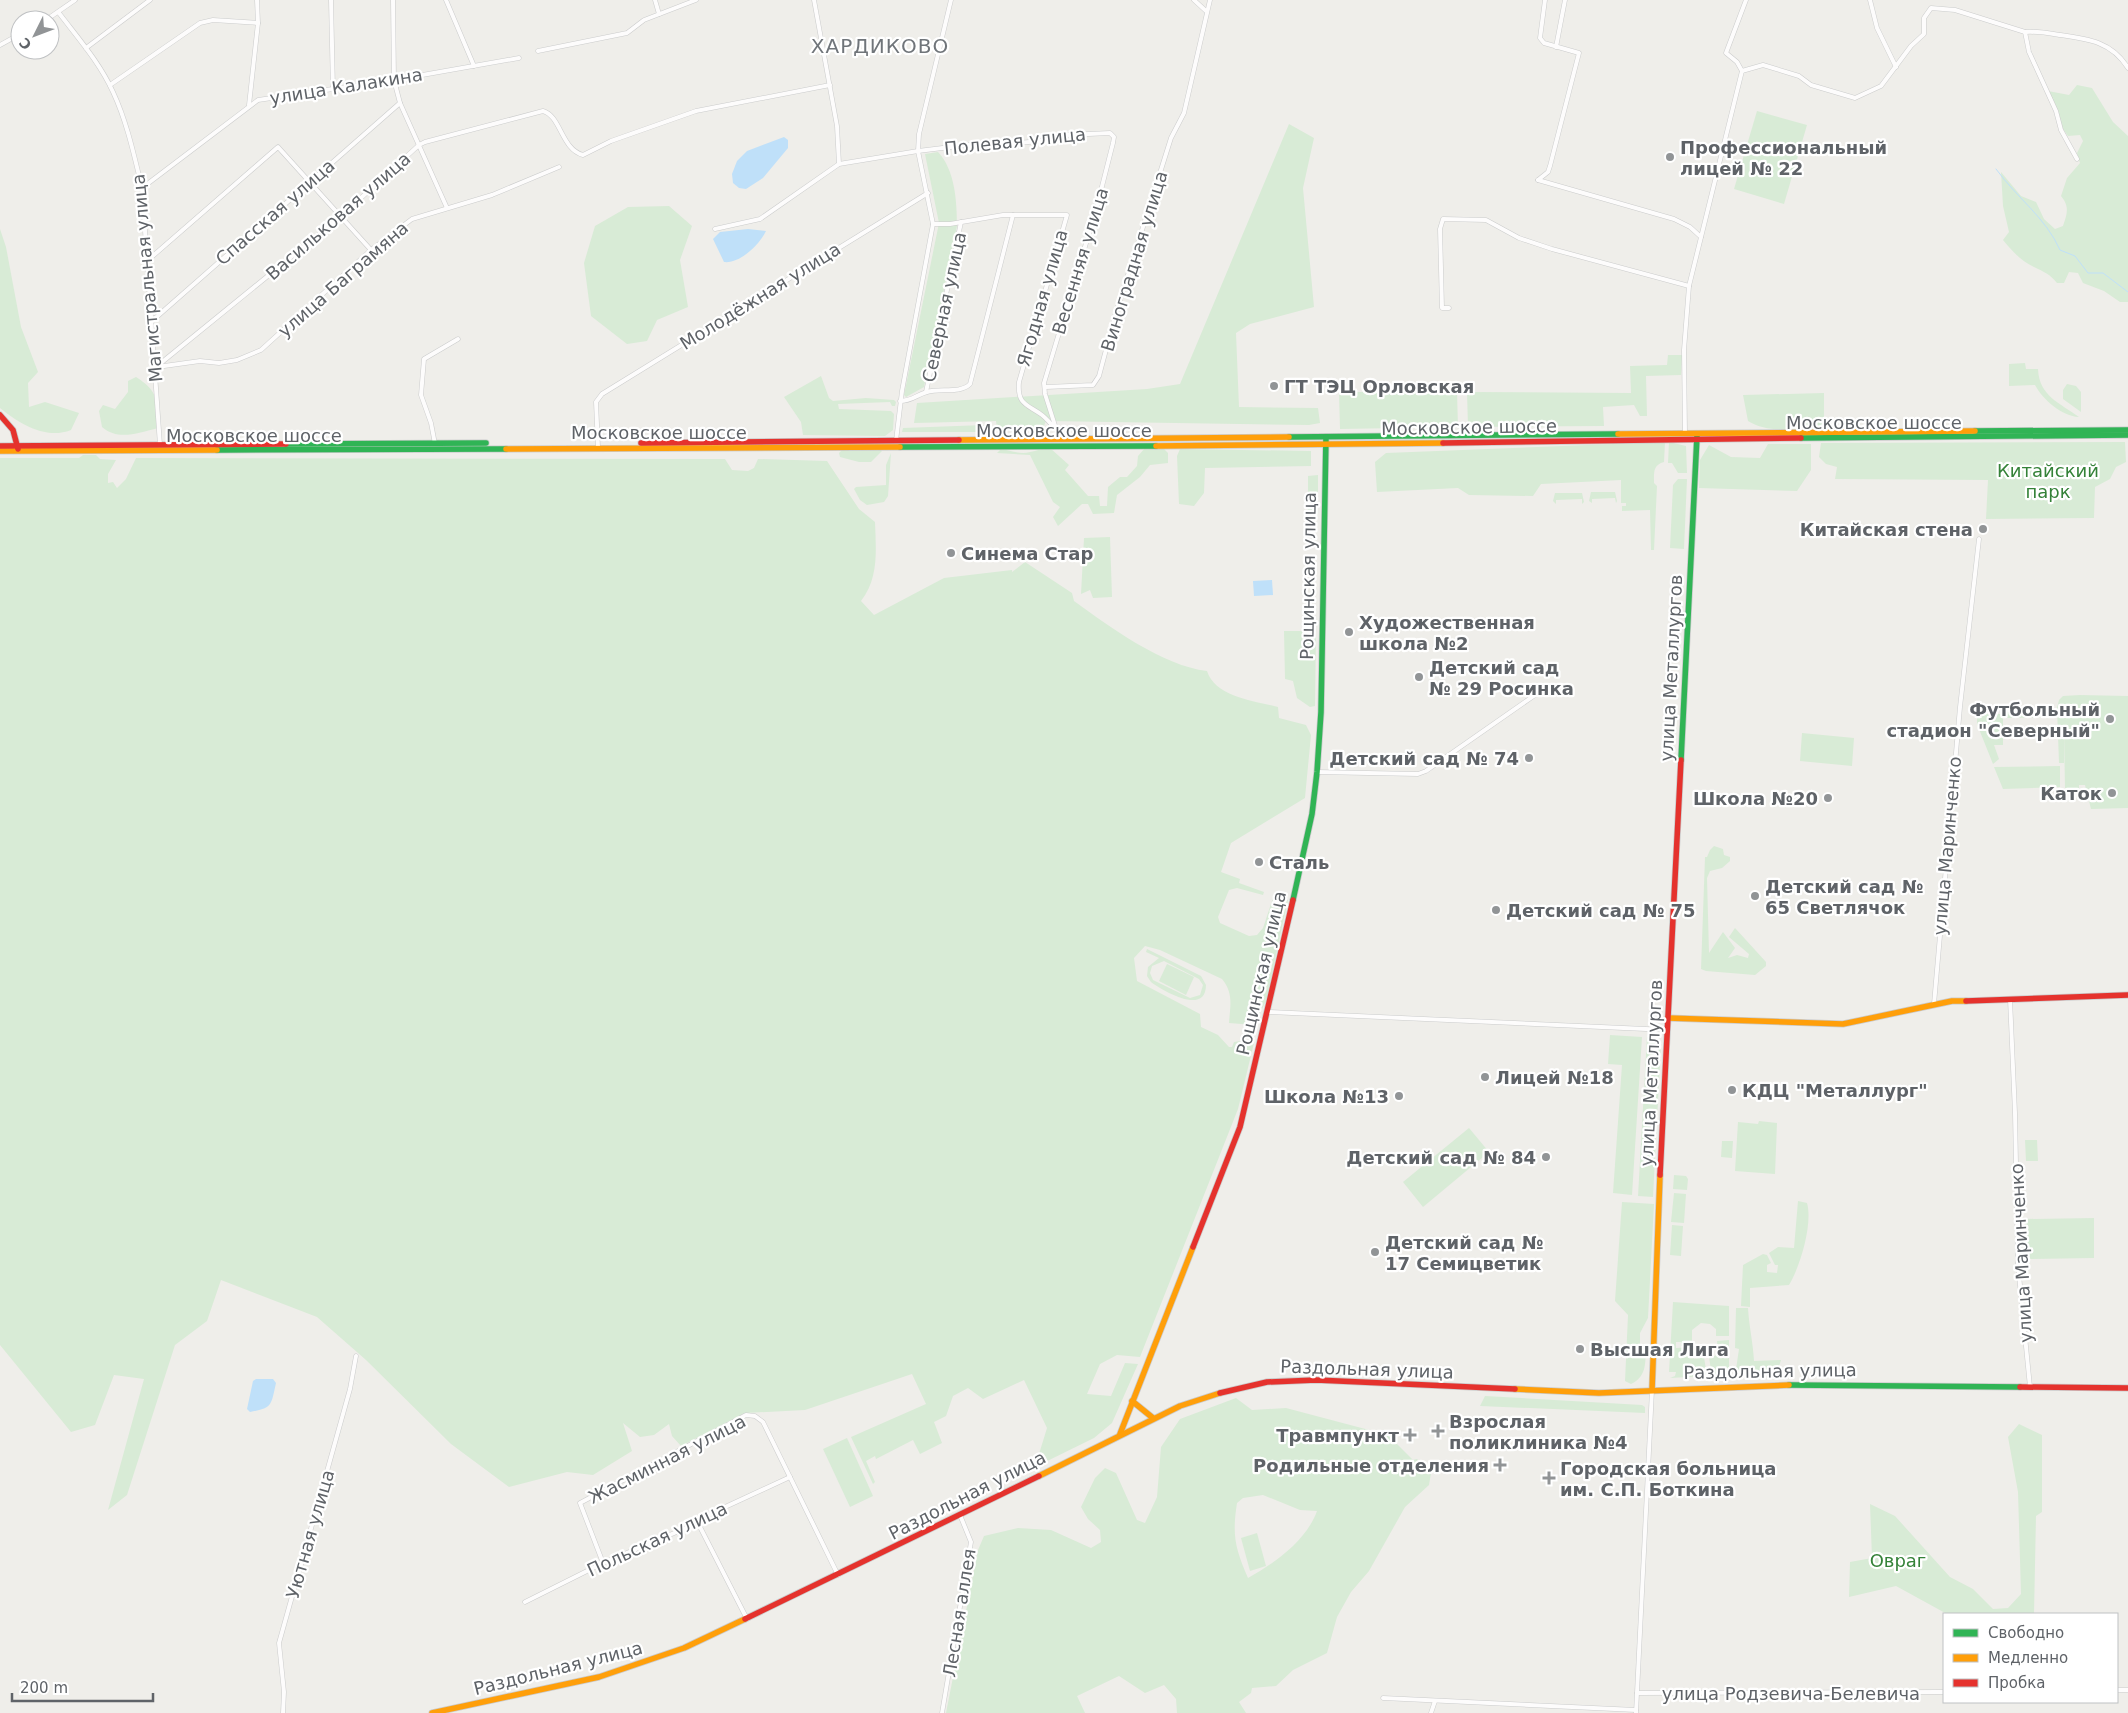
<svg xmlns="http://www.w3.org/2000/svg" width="2128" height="1713" viewBox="0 0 2128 1713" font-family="'DejaVu Sans',sans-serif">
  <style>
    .green { fill: #d8ebd6; fill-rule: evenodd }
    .water { fill: #bfe0f9 }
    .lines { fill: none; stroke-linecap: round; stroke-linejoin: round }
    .stream { stroke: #bfe0f9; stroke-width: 1 }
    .street-casing { stroke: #cbcccc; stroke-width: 5 }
    .fast-casing { stroke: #cacacb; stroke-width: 7 }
    .slow-casing { stroke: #cacacb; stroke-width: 7 }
    .jam-casing { stroke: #cacacb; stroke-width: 7 }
    .street { stroke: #fdfcfc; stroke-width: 4 }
    .fast { stroke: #30b455; stroke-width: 5.5 }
    .slow { stroke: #ff9f0a; stroke-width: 5.5 }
    .jam { stroke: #e5322d; stroke-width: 5.5 }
    .poi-dot { fill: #919496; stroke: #fff; stroke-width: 2 }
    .labels { text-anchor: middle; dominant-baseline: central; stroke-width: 4.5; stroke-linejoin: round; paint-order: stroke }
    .street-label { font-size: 18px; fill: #5f6368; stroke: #fff }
    .poi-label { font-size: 18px; font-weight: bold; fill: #5f6368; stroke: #fff; text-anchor: start }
    .park-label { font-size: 18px; fill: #348238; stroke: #fff }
    .quarter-label { font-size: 20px; letter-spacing: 1px; fill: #70757a; stroke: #fff }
  </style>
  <rect width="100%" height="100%" fill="#efeeea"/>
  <g class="green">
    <path d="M2077 85 2092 88 2113 122 2128 136V302H2120L2104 291 2083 283 2078 273 2069 272 2064 283H2057C2050 274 2044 272 2034 267 2021 261 2012 251 2003 240L2009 232 2003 206 2001 172 2021 196 2036 202 2044 219 2055 229 2063 226C2067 214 2070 207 2061 196L2067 178 2080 163 2077 153 2083 141 2080 135 2068 136 2063 129 2048 91 2069 95Z"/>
    <path d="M1757 111 1807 125 1784 204 1734 189Z"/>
    <path d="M1289 124 1314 138 1303 188 1314 307 1250 324 1236 333 1239 407 1318 408 1320 423 1309 425 1046 421 1043 428 997 430 996 421 914 423 917 403 1147 389 1180 384Z"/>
    <path d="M938 152C955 170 957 201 957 226L924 387 906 397 904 395 939 223 925 154Z"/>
    <path d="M669 206 692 226 680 260 688 307 657 320 647 341 627 344 591 316 584 263 595 226 628 207Z"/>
    <path d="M0 229 6 247 21 327 38 372 28 383 29 407 45 402 79 413 71 430C46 440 20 424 0 408Z"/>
    <path d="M1668 355H1682L1681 375 1646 376 1647 416H1640L1634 405 1603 407 1604 426 1468 427 1467 392 1631 393 1630 366 1667 365Z"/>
    <path d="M2025 363 2026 369H2038C2039 396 2060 403 2079 417 2062 416 2043 400 2035 385L2009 386V364Z"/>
    <path d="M821 376 829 398 833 401 866 398 894 400 896 402 895 406H892L890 402 838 404 839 409 891 411 894 414 893 430 885 436 803 435 801 422 784 397Z"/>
    <path d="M136 377C160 392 156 401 158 428 138 433 118 441 102 427L99 411 103 405 115 409 128 392V381Z"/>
    <path d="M2067 384 2076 386 2081 392V412L2063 399V390Z"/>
    <path d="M1339 392H1457L1458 427 1340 429Z"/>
    <path d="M1824 393V422L1821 428C1798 429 1769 434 1748 421L1743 395Z"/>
    <path d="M984 425 987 426 989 436H979L978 432H902L903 428Z"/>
    <path d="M1665 442 1664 462C1653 465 1654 472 1654 483L1657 486 1654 550H1651L1650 510 1622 511V506H1626V503H1621V480L1541 484 1533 496 1469 495 1458 488 1377 492 1375 462 1386 453Z"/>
    <path d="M1669 442 1686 446 1687 473H1678L1672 463H1668Z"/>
    <path d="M2125 442 2126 462 2116 467 2110 479 2095 487 2094 518 1986 519 1988 480 1835 479 1837 467 1826 464 1819 457 1821 443Z"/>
    <path d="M1768 444H1811V470L1797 491 1699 488 1700 460 1709 445 1731 457 1760 458Z"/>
    <path d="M1050 448 1069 465 1065 470 1088 496H1099L1100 506H1107L1108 487 1120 477H1127L1137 466 1138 456 1145 448 1164 449 1168 453V463L1150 465 1140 477 1117 495 1114 513 1093 514 1088 504H1082L1058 526 1053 517 1060 507 1053 502 1030 455 997 453 1001 449C1010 450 1020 455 1030 452 1037 451 1042 448 1050 448Z"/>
    <path d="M843 449H880L882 451 871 462H859L840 457 839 453Z"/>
    <path d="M1180 449 1311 451V466L1205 468 1204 493 1194 506 1179 504 1177 456Z"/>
    <path d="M891 453 888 496 884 502 867 505 860 500 854 489 856 487 886 485V465Z"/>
    <path d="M83 455H96L100 459 116 460 108 474V483L113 482 117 488 126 479 136 458 725 459 732 470 748 471 754 468 758 459 827 461 859 509 875 522C876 550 879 578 861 601L874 615 944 578 1012 570V572L1025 562 1072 593 1074 601C1110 627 1163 666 1207 671 1215 697 1255 701 1278 707L1279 718 1306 725 1311 735 1305 798 1231 843 1221 872 1240 879 1239 883 1264 892 1263 895 1237 888 1229 890 1218 917 1220 923 1249 936 1257 935 1263 928 1274 895 1288 900 1266 1001 1254 1025 1229 1023C1230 1007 1234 993 1222 979L1160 950 1145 946 1134 958 1137 981 1200 1014 1201 1027 1218 1035 1229 1047H1232L1234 1042 1255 1039 1238 1109 1140 1357 1117 1355 1100 1364 1087 1394 1111 1396 1125 1363 1138 1364 1112 1423 1094 1438 1035 1467 1047 1428 1024 1380 983 1399 968 1388 953 1396 946 1416 934 1422 942 1443 920 1454 913 1440 876 1459 875 1456 866 1461 875 1482 873 1484 851 1437 926 1404 912 1374 805 1410 745 1413 681 1446 672 1436 669 1424 654 1435 640 1437 623 1423 632 1451 593 1475 567 1472 509 1487 451 1444 366 1360 317 1317 221 1280 207 1321 175 1345 127 1495 108 1510 144 1379 114 1375 95 1425 71 1432 0 1345V458H79Z"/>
    <path d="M1318 475V515H1308V476Z"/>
    <path d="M1678 479H1687L1684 549 1670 548 1673 485Z"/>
    <path d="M1591 492H1615L1617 501 1616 503 1615 498 1592 499V503L1589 501Z"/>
    <path d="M1555 493H1582L1584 502 1582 504V499L1556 500V504L1553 501Z"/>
    <path d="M1110 537 1112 597 1093 598 1090 590 1081 594 1084 538Z"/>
    <path d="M1284 631H1316L1315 706 1310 707 1297 698 1293 681 1285 679Z"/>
    <path d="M2080 695 2128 696V808L2091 809 2085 785H2079V789L2065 788 2064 732V763H2059L2057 708 2059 700 2063 696Z"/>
    <path d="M2055 711V717L2007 718V712Z"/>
    <path d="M1977 714H2003V745H1994L1999 759 1993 764 1977 724Z"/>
    <path d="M1802 733 1854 738 1852 766 1800 761Z"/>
    <path d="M2060 766V787L2003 789 1994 767Z"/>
    <path d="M1714 846 1723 849 1724 855 1730 857V861L1722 868 1710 871 1707 878 1709 953 1723 932 1735 948 1728 958 1737 955 1748 958 1749 954 1729 937 1735 928 1766 962V966L1755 975 1706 971 1701 969 1705 857H1707L1710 850Z"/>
    <path d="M1147 949 1201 976 1206 985C1206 1016 1163 991 1151 982L1147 976 1148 967 1159 958 1146 952ZM1164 961 1199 979 1203 985 1200 995 1190 998 1153 980 1150 973 1152 966Z"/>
    <path d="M1167 964 1194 977 1186 995 1159 981Z"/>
    <path d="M1610 1035 1642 1037 1632 1195 1613 1193 1622 1065 1608 1064Z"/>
    <path d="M1647 1037 1661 1043 1653 1197 1638 1196Z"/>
    <path d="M1759 1121 1777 1123 1775 1174 1735 1171 1738 1122 1758 1124Z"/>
    <path d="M1469 1128 1489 1152 1423 1207 1403 1182Z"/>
    <path d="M2025 1140H2037L2038 1161H2026Z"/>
    <path d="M1722 1141H1733L1732 1158 1721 1157Z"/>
    <path d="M1674 1175 1686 1176 1688 1179 1687 1190 1673 1189Z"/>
    <path d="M1674 1193 1686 1194 1684 1223 1671 1222Z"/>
    <path d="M1798 1201 1807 1203C1813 1224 1800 1267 1789 1285L1750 1288V1307L1741 1306 1743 1265 1763 1254 1767 1255 1771 1263 1767 1265V1272L1777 1273 1778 1265H1775L1769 1253 1778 1247 1794 1248Z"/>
    <path d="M1622 1202 1654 1204 1648 1318 1640 1333V1344H1646C1645 1361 1648 1376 1631 1384L1625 1381 1628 1315 1615 1301Z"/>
    <path d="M2094 1218V1258L2026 1259 2025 1219Z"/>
    <path d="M1672 1225 1683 1226 1681 1256 1670 1255Z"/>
    <path d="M1673 1302 1729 1306V1336H1716V1329L1710 1324 1701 1323 1692 1330V1345L1681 1346V1342H1676V1348L1693 1347 1694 1359 1704 1357 1707 1376 1670 1378 1675 1376 1676 1372H1669Z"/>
    <path d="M1736 1308H1748C1749 1326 1753 1342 1754 1361L1781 1360 1777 1373 1735 1376 1739 1349 1735 1348Z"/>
    <path d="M1729 1340V1374L1726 1377 1712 1376 1709 1357 1718 1355 1717 1341Z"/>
    <path d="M1485 1396 1642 1405 1645 1407V1413L1480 1406Z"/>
    <path d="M1236 1398 1252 1410 1286 1408 1388 1435 1413 1460 1417 1459 1431 1473 1429 1485 1405 1507 1369 1571 1351 1592 1337 1617 1327 1653 1293 1670 1276 1686 1252 1688 1251 1693 1239 1702 1246 1713H1177L1176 1699 1164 1685 1145 1693 1119 1676 1077 1696 1085 1713H946L978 1550 984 1536 1018 1528 1051 1530 1091 1548 1101 1542 1100 1530 1088 1519 1081 1507 1095 1478 1105 1468 1116 1473 1137 1520 1145 1523 1157 1497 1161 1447 1180 1419ZM1263 1495 1300 1510 1317 1511C1306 1541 1275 1563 1248 1578 1235 1548 1232 1535 1237 1503L1243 1498Z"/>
    <path d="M2019 1424 2042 1435V1512L2036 1516 2034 1614H1947L1896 1586 1849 1597 1850 1562 1872 1558 1870 1504 1895 1516 1950 1577 1973 1589 1993 1609 2008 1608 2021 1594 2018 1492 2008 1437Z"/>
    <path d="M847 1438 873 1496 850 1507 823 1449Z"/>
    <path d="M1257 1533 1266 1566 1250 1571 1241 1538Z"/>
  </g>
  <g class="water">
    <path d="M784 137 788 140V148L763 178 746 189 739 188 733 183 732 174 737 161 747 151Z"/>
    <path d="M748 229 766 231C760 244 740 264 724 262L713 239 720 232Z"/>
    <path d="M1272 580 1273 595 1254 596 1253 581Z"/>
    <path d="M256 1379H273L276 1383C271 1405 273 1408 250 1412L247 1409 253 1381Z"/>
  </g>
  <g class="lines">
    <path class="stream" d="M1996 169C2017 198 2046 218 2060 250L2075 256 2088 273H2103L2128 292"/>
    <g class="street-casing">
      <g id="street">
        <path d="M331 0 333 90"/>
        <path d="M393 0 394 80 400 103 447 208"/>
        <path d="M446 0 474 66"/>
        <path d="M655 0 659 14"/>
        <path d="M814 0 837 126 839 164"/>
        <path d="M1194 0 1206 11"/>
        <path d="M1870 0 1877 28 1896 67"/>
        <path d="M59 13C78 38 100 63 113 92 127 122 134 155 142 188L160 445"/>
        <path d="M46 20 75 0"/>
        <path d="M2025 32 2029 52 2056 111 2061 130 2077 159"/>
        <path d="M0 45 20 34"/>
        <path d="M1556 47 1565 0"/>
        <path d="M86 48 150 0"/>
        <path d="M538 51 627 33 644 20 696 0"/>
        <path d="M1742 71 1763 65 1799 76 1811 85 1855 98 1881 86 1911 46 1924 34V18L1931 8 1955 10 2025 32C2037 31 2048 33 2060 35 2089 39 2112 42 2128 68"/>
        <path d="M110 85 200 23 213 20 258 23"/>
        <path d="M249 105 258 23 257 0"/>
        <path d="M1538 180 1548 172 1550 166 1579 53 1544 43 1540 38 1545 0"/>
        <path d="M1538 180 1674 219 1690 227 1701 237"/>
        <path d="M142 188 258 100 394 80 519 58"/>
        <path d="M933 224H950L1003 215H1067L1019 382C1017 405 1027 404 1042 415 1047 419 1052 425 1056 430"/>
        <path d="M715 229 760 219 839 164 918 151 967 145 990 146 1049 140 1067 135 1110 133 1114 137 1113 143 1096 210 1044 383 1045 394 1059 438"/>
        <path d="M147 261 278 147 371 250"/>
        <path d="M1449 308H1442L1440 229 1443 219 1486 220 1519 238 1552 249 1689 286"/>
        <path d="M152 321 400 103"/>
        <path d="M156 367 339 218 419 145 425 142 543 111C561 116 561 149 583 155L611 141 696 111 830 85"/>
        <path d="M157 367 200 361 219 363 237 360 261 350 371 250 412 219 492 195 559 167"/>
        <path d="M1046 387 1093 385 1099 376 1115 316 1171 138 1184 113 1210 0"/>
        <path d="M926 392 961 222"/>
        <path d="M900 401C912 401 916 395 927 392 940 388 960 394 970 384L1013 215"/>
        <path d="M1685 434 1684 350 1689 286 1742 71 1737 62 1726 53 1746 0"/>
        <path d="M896 441 902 391 933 224 918 151 919 134 951 0"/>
        <path d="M435 444 431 423 421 395 424 359 458 339"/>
        <path d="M598 447 596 402 602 394 928 193"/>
        <path d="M1317 772 1418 774 1426 771 1535 695"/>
        <path d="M2010 999 2015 1113 2018 1265 2030 1387"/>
        <path d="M1934 1004 1960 707 1979 539"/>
        <path d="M1268 1012 1668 1030"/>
        <path d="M698 1523 747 1619"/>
        <path d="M603 1563 580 1503 746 1415 755 1416 763 1422 838 1575"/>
        <path d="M525 1602 603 1563 698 1523 710 1514 790 1477"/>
        <path d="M2117 1690H2128"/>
        <path d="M1637 1693 1944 1692"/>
        <path d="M1383 1698 1636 1710"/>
        <path d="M283 1713 284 1692 279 1643 350 1389 356 1356"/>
        <path d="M942 1713 971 1542 960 1515"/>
        <path d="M1431 1713 1435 1701"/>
        <path d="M1636 1713 1652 1390"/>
      </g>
    </g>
    <g class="fast-casing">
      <g id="fast">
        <path d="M1975 431 2128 430"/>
        <path d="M1289 437 1618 434"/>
        <path d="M1801 438 2128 435"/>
        <path d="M286 444 486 443"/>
        <path d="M900 447 1156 446"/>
        <path d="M217 450 506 449"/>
        <path d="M1681 760 1697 436"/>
        <path d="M1293 900 1312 814 1317 772 1321 712 1326 437"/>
        <path d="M1789 1385 2020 1387"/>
      </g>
    </g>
    <g class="slow-casing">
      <g id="slow">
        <path d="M1618 434 1975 431"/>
        <path d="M959 440 1289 437"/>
        <path d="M1156 446 1443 443"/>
        <path d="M506 449 900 447"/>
        <path d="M0 451 217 450"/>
        <path d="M1668 1018 1843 1024 1952 1001H1966"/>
        <path d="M1515 1389 1599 1393 1789 1385"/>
        <path d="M1652 1390 1660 1175"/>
        <path d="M1132 1401 1153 1418"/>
        <path d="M1120 1434 1193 1247"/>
        <path d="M1039 1476 1180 1406 1220 1393"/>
        <path d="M432 1713 599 1677 684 1648 745 1619"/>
      </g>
    </g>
    <g class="jam-casing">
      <g id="jam">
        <path d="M0 415 13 430 18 449"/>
        <path d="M641 443 959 440"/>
        <path d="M1443 443 1801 438"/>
        <path d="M0 446 286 444"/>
        <path d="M1966 1001 2128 995"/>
        <path d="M1660 1175 1681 760"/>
        <path d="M1193 1247 1240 1127 1293 900"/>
        <path d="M2020 1387 2128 1388"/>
        <path d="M1220 1393 1267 1382 1316 1380 1515 1389"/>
        <path d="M745 1619 1039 1476"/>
      </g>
    </g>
    <use href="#street" class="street"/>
    <use href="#fast" class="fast"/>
    <use href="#slow" class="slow"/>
    <use href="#jam" class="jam"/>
  </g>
  <g class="poi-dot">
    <circle cx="1670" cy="157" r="5"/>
    <circle cx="1274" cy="386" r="5"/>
    <circle cx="1983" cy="529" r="5"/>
    <circle cx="951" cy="553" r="5"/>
    <circle cx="1349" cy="632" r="5"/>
    <circle cx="1419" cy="677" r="5"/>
    <circle cx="2110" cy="719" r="5"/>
    <circle cx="1529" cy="758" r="5"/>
    <circle cx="2112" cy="793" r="5"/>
    <circle cx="1828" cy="798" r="5"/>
    <circle cx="1259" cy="862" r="5"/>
    <circle cx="1755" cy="896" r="5"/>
    <circle cx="1496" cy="910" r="5"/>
    <circle cx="1485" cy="1077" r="5"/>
    <circle cx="1732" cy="1090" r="5"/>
    <circle cx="1399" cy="1096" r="5"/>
    <circle cx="1546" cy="1157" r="5"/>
    <circle cx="1375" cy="1252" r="5"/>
    <circle cx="1580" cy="1349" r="5"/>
    <path d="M1435.5 1423.5h5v5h5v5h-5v5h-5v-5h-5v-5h5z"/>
    <path d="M1407.5 1427.5h5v5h5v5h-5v5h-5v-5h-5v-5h5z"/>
    <path d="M1497.5 1457.5h5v5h5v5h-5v5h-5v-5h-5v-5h5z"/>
    <path d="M1546.5 1470.5h5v5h5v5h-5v5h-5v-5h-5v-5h5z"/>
  </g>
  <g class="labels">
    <g class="street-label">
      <text transform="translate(346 86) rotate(-9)">улица Калакина</text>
      <text transform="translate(1015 141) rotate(-6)">Полевая улица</text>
      <text transform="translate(275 212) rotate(-41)">Спасская улица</text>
      <text transform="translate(338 216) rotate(-41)">Васильковая улица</text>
      <text transform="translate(1080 261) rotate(-73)">Весенняя улица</text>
      <text transform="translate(1134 261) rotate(-73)">Виноградная улица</text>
      <text transform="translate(147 278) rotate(-95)">Магистральная улица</text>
      <text transform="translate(343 279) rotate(-41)">улица Баграмяна</text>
      <text transform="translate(760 296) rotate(-32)">Молодёжная улица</text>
      <text transform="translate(1042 298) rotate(-74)">Ягодная улица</text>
      <text transform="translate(944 307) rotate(-78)">Северная улица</text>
      <text x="1874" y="422">Московское шоссе</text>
      <text transform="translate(1469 427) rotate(-1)">Московское шоссе</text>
      <text x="1064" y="430">Московское шоссе</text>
      <text x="659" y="432">Московское шоссе</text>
      <text x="254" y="435">Московское шоссе</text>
      <text transform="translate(1308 576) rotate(-89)">Рощинская улица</text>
      <text transform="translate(1671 668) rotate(-87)">улица Металлургов</text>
      <text transform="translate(1947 846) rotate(-85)">улица Маринченко</text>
      <text transform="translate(1261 973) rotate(-77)">Рощинская улица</text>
      <text transform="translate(1651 1073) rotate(-87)">улица Металлургов</text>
      <text transform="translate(2021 1253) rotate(-93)">улица Маринченко</text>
      <text transform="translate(1367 1369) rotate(2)">Раздольная улица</text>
      <text transform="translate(1770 1371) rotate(-1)">Раздольная улица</text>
      <text transform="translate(667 1459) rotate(-27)">Жасминная улица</text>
      <text transform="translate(967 1495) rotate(-27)">Раздольная улица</text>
      <text transform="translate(310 1534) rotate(-74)">Уютная улица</text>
      <text transform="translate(657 1539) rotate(-25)">Польская улица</text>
      <text transform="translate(959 1613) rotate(-81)">Лесная аллея</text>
      <text transform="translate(558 1668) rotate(-14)">Раздольная улица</text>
      <text x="1791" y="1693">улица Родзевича-Белевича</text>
    </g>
    <g class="poi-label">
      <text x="1680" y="147">Профессиональный<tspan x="1680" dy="21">лицей № 22</tspan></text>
      <text x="1284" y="386">ГТ ТЭЦ Орловская</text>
      <text x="1973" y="529" text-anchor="end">Китайская стена</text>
      <text x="961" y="553">Синема Стар</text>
      <text x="1359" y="622">Художественная<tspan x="1359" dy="21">школа №2</tspan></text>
      <text x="1429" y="667">Детский сад<tspan x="1429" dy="21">№ 29 Росинка</tspan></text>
      <text x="2100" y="709" text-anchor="end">Футбольный<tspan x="2100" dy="21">стадион "Северный"</tspan></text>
      <text x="1519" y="758" text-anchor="end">Детский сад № 74</text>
      <text x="2102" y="793" text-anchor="end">Каток</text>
      <text x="1818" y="798" text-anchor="end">Школа №20</text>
      <text x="1269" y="862">Сталь</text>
      <text x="1765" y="886">Детский сад №<tspan x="1765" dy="21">65 Светлячок</tspan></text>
      <text x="1506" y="910">Детский сад № 75</text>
      <text x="1495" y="1077">Лицей №18</text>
      <text x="1742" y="1090">КДЦ "Металлург"</text>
      <text x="1389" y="1096" text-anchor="end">Школа №13</text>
      <text x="1536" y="1157" text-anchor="end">Детский сад № 84</text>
      <text x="1385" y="1242">Детский сад №<tspan x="1385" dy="21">17 Семицветик</tspan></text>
      <text x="1590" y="1349">Высшая Лига</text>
      <text x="1449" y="1421">Взрослая<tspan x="1449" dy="21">поликлиника №4</tspan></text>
      <text x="1399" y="1435" text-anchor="end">Травмпункт</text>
      <text x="1489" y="1465" text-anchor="end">Родильные отделения</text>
      <text x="1560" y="1468">Городская больница<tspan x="1560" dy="21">им. С.П. Боткина</tspan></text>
    </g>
    <g class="park-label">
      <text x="2048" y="470">Китайский<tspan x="2048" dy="21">парк</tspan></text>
      <text x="1898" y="1560">Овраг</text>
    </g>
    <g class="quarter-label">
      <text x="880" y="46">ХАРДИКОВО</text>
    </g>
  </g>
  <rect x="1943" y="1613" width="175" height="90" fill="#ffffff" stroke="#bfc1c3"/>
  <rect x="1953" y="1629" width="25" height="8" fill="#30b455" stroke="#bfc1c3"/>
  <text x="1988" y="1638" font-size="15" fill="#5f6368">Свободно</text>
  <rect x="1953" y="1654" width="25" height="8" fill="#ff9f0a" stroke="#bfc1c3"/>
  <text x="1988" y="1663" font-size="15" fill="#5f6368">Медленно</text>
  <rect x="1953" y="1679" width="25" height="8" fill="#e5322d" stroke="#bfc1c3"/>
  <text x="1988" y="1688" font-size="15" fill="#5f6368">Пробка</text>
  <g transform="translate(35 35) rotate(228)"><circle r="24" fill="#ffffff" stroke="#bfc1c3"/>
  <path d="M0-4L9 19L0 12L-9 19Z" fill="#919496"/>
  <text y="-8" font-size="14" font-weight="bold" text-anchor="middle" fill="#5f6368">С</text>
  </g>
  <path d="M12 1693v8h141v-8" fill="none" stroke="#5f6368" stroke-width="2.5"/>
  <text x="20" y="1693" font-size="15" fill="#5f6368" stroke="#ffffff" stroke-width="4" paint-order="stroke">200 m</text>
</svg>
